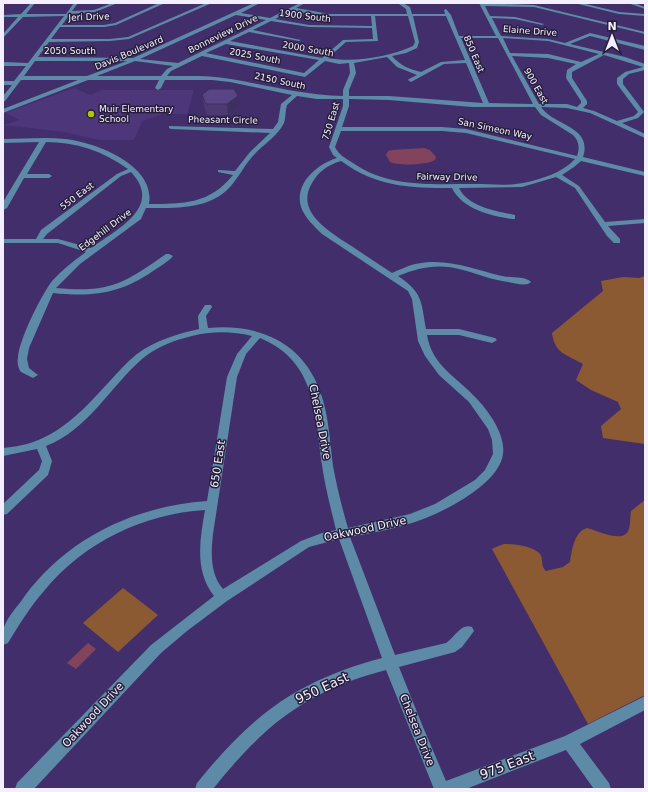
<svg xmlns="http://www.w3.org/2000/svg" width="648" height="792" viewBox="0 0 648 792" font-family="'DejaVu Sans',sans-serif">
  <style>
    .built { fill: #4d367a }
    .green { fill: #8c5a32 }
    .water { fill: #81445c }
    .lines { fill: none; stroke-linecap: round; stroke-linejoin: round }
    .minor { fill: #5c8aa7; fill-rule: evenodd }
    .wall { fill: #4d3a72 }
    .shaded-wall { fill: #3e305d }
    .building { fill: #594485; stroke: #3e305d }
    .poi-dot { fill: #b1c500; stroke: #261e3a; stroke-width: 1.5 }
    .labels { text-anchor: middle; dominant-baseline: central; stroke-width: 3; stroke-linejoin: round; paint-order: stroke }
    .far-street-label { font-size: 9px; fill: #f3efff; stroke: #261e3a }
    .far-poi-label { font-size: 9px; fill: #f3efff; stroke: #261e3a; text-anchor: start }
    .street-label { font-size: 11px; fill: #f3efff; stroke: #261e3a }
    .near-street-label { font-size: 13px; fill: #f3efff; stroke: #261e3a }
  </style>
  <rect width="100%" height="100%" fill="#432e6c"/>
  <path class="built" d="M74 88 90 95 102 90H194L187 114H163L142 121 134 140H99L64 132 3 125 20 120 5 113Z"/>
  <g class="green">
    <path d="M645 276V444L603 438 601 426 621 409 618 402 591 390 576 380 583 364C566 354 555 354 552 333L603 291 601 281 623 277 639 278Z"/>
    <path d="M645 500V695L588 724 492 549C496 547 500 545 504 544 514 544 533 546 540 554 544 560 540 566 546 571L563 567 570 562C572 550 574 532 587 528 596 530 619 542 627 533 631 528 630 516 631 511Z"/>
    <path d="M123 588 158 615 118 652 83 623Z"/>
  </g>
  <g class="water">
    <path d="M424 148 430 150 436 157 435 160C427 165 398 166 390 162L386 155 388 151 392 150Z"/>
    <path d="M88 643 96 649 76 669 67 663Z"/>
  </g>
  <g class="lines">
    <g class="minor">
      <path d="M31 3H35L26 14H66L74 3H78L72 11 94 10 112 3H118L95 12 70 14 62 25H104L115 23 159 3H165L116 25 104 27H60L51 39H110L128 37 206 3H212L129 39 110 41 49 42 38 57 133 58 254 3H260L241 13 270 18 300 3H305L296 8 330 14H407L406 9 399 4H326L324 3H403L410 7 412 14H445L444 10 446 9 451 15 459 36H496L479 3 534 5 645 32V34L534 7 485 6 490 16 515 17 544 24 542 25 515 19 492 18 501 36 548 39 565 43 590 33 645 46V50L590 36 570 44 625 57 645 64V70L629 74 623 79V84L644 112 638 118 622 123 645 134V138L590 113 567 108 541 107C554 126 593 126 583 157L645 172V176L581 161 574 167 562 175 579 186 605 222 645 219V223L608 226 620 239V243H614L607 236 575 188 556 177 522 187 459 188C468 207 496 211 515 215V219H512C491 216 462 209 452 188 409 188 377 187 341 161 328 165 319 171 312 183 294 213 332 233 353 247 366 256 379 264 392 273 399 270 407 266 415 264 446 257 473 269 502 276 510 278 525 276 531 282 526 287 515 283 508 282 492 280 478 274 463 270 439 263 420 267 398 276 423 293 421 301 426 329H459L495 338 497 340 492 343 459 335H427C432 366 457 377 476 398 488 410 506 435 503 454 499 485 442 513 415 522 394 529 372 533 350 537L395 655 446 643C455 637 461 623 472 627L474 631 462 647 455 652 399 667 423 727 446 781 565 736 645 696V710L580 744 609 783 611 789H594L566 750 466 789H434L386 670C306 691 264 725 213 789H195L197 783C252 715 296 681 382 658L339 539 309 547 227 601 187 631 161 653 34 789H15L17 783 151 645 214 596C194 570 200 539 205 510 143 514 84 542 44 591 30 607 19 625 8 643L3 645C3 640 2 632 4 627 8 616 18 606 24 597 67 538 135 506 207 501L227 377 237 354 252 336C232 331 211 331 192 336 175 340 156 347 142 359 110 387 88 430 46 446L52 461 48 475 7 514 3 515V504L39 470 42 461 37 449 3 456V448C11 447 20 446 27 444 62 434 85 408 109 382 118 372 127 362 137 354 156 340 177 334 199 329L198 316 205 305H211L212 307 206 316 208 328C261 323 306 344 322 397 329 419 330 443 333 466 337 487 342 508 348 528L410 514 435 504 475 480 485 470 493 454 492 440 488 429 469 402 439 375 425 356 418 341 412 299 408 291 322 234C314 226 305 218 301 207 294 184 317 164 337 158L333 155 329 147 343 106V99H317L297 96 287 105C285 111 286 117 284 123 277 137 262 145 252 157 244 166 239 177 230 187 209 210 175 208 146 208L141 219 80 264 56 288C110 293 123 284 166 254H169L173 256C168 262 160 266 153 271 120 294 93 297 53 293L29 348 27 359 29 368 38 375 33 378 21 372C18 368 17 362 18 357 19 340 42 293 53 280 63 269 75 260 86 252L58 243H3V239H36L41 230 117 174 128 169C103 151 76 142 46 142L27 174H49L52 176 49 178H24L7 208 3 210V202L39 142 3 143V139C24 139 44 137 65 139 95 142 156 165 149 204 183 204 210 204 233 175L218 172V170L235 171 250 152 270 133 171 129 169 128V126L273 129 278 122 281 104 292 95 230 82 212 80H165L161 88 158 90 155 88 159 80H88L3 113V109L78 80H21L5 101 3 102V96L12 85H3V81H14L26 66H3V62L28 63 64 16 23 17 3 38V34L18 17H3V15L21 14ZM291 11 330 16H371L372 26 309 25 275 19ZM236 15 266 20 178 63 140 59ZM375 16H408L415 42 413 46C389 57 353 63 328 58L346 42 378 41ZM413 16H446L465 60 441 62 421 72C409 69 401 66 392 56L406 53 417 48 419 42ZM271 21 309 27 372 28 373 39 343 40 322 58 230 41 249 32 299 41 301 40 253 30ZM461 38H498L533 104 489 103ZM503 38 548 41 599 54 581 62 548 54 510 53ZM226 44 319 60 304 73 206 53ZM604 55 643 67 625 72 617 78V84L638 112 634 116 617 121 594 111 583 108 587 104V101L572 78V72ZM202 56 305 77 325 61 339 64 349 63 350 73 343 90V96C302 95 271 86 231 79 210 75 188 76 167 76L171 71ZM512 56 548 58 576 64 567 70 566 78 581 101V103L577 107 567 104H539ZM387 57 397 67 417 75 409 79 408 80 411 82 444 64 466 63 483 103 389 96H349V90L356 73 354 63ZM35 61H127L87 76H24ZM135 61 173 66 167 69 161 76H97ZM349 99 389 100 472 107H535L541 115 573 135C579 141 580 148 577 156L466 129 442 127H342L349 106ZM341 131H442L466 133 575 159C562 173 542 179 523 183 508 186 490 184 474 184 433 184 388 188 353 163 345 158 339 155 335 147ZM131 172C164 207 116 230 91 248L58 239H43L47 234 121 176ZM260 338C316 361 315 413 322 465 325 487 331 509 336 530L322 533 301 541 223 589C210 574 211 553 213 534L237 377 246 354Z"/>
      <path d="M574 3H582L619 12 645 14V16L619 14Z"/>
      <path d="M628 3H634L645 7V9Z"/>
    </g>
  </g>
  <path class="wall" d="M202 95 238 96V106L228 115H207L204 106Z"/>
  <path class="shaded-wall" d="M238 96V106L228 115 227 104Z"/>
  <path class="building" d="M209 89H234L238 96 227 104H206L202 95Z"/>
  <circle class="poi-dot" cx="91" cy="114" r="4"/>
  <g class="labels">
    <g class="far-street-label">
      <text transform="translate(305 16) rotate(7)">1900 South</text>
      <text transform="translate(89 17) rotate(-2)">Jeri Drive</text>
      <text transform="translate(530 31) rotate(4)">Elaine Drive</text>
      <text transform="translate(223 34) rotate(-26)">Bonneview Drive</text>
      <text transform="translate(308 49) rotate(10)">2000 South</text>
      <text x="70" y="51">2050 South</text>
      <text transform="translate(129 53) rotate(-23)">Davis Boulevard</text>
      <text transform="translate(474 54) rotate(67)">850 East</text>
      <text transform="translate(255 56) rotate(11)">2025 South</text>
      <text transform="translate(280 81) rotate(12)">2150 South</text>
      <text transform="translate(536 86) rotate(61)">900 East</text>
      <text transform="translate(223 120) rotate(1)">Pheasant Circle</text>
      <text transform="translate(331 121) rotate(-73)">750 East</text>
      <text transform="translate(495 129) rotate(12)">San Simeon Way</text>
      <text transform="translate(447 177) rotate(1)">Fairway Drive</text>
      <text transform="translate(77 196) rotate(-37)">550 East</text>
      <text transform="translate(105 230) rotate(-37)">Edgehill Drive</text>
    </g>
    <g class="far-poi-label">
      <text x="99" y="109">Muir Elementary<tspan x="99" dy="10">School</tspan></text>
    </g>
    <g class="street-label">
      <text transform="translate(320 422) rotate(79)">Chelsea Drive</text>
      <text transform="translate(218 464) rotate(-81)">650 East</text>
      <text transform="translate(365 529) rotate(-12)">Oakwood Drive</text>
      <text transform="translate(93 715) rotate(-47)">Oakwood Drive</text>
      <text transform="translate(417 730) rotate(68)">Chelsea Drive</text>
    </g>
    <g class="near-street-label">
      <text transform="translate(322 688) rotate(-25)">950 East</text>
      <text transform="translate(507 765) rotate(-21)">975 East</text>
    </g>
  </g>
  <rect width="648" height="792" fill="none" stroke="#f3efff" stroke-width="8"/>
  <g transform="translate(612 36)" stroke="#261e3a" stroke-width="3" paint-order="stroke">
  <path d="M0-3L7 15L0 10L-7 15Z" fill="#f3efff"/>
  <text y="-6" font-size="11" font-weight="bold" text-anchor="middle" fill="#f3efff">N</text>
  </g>
</svg>
